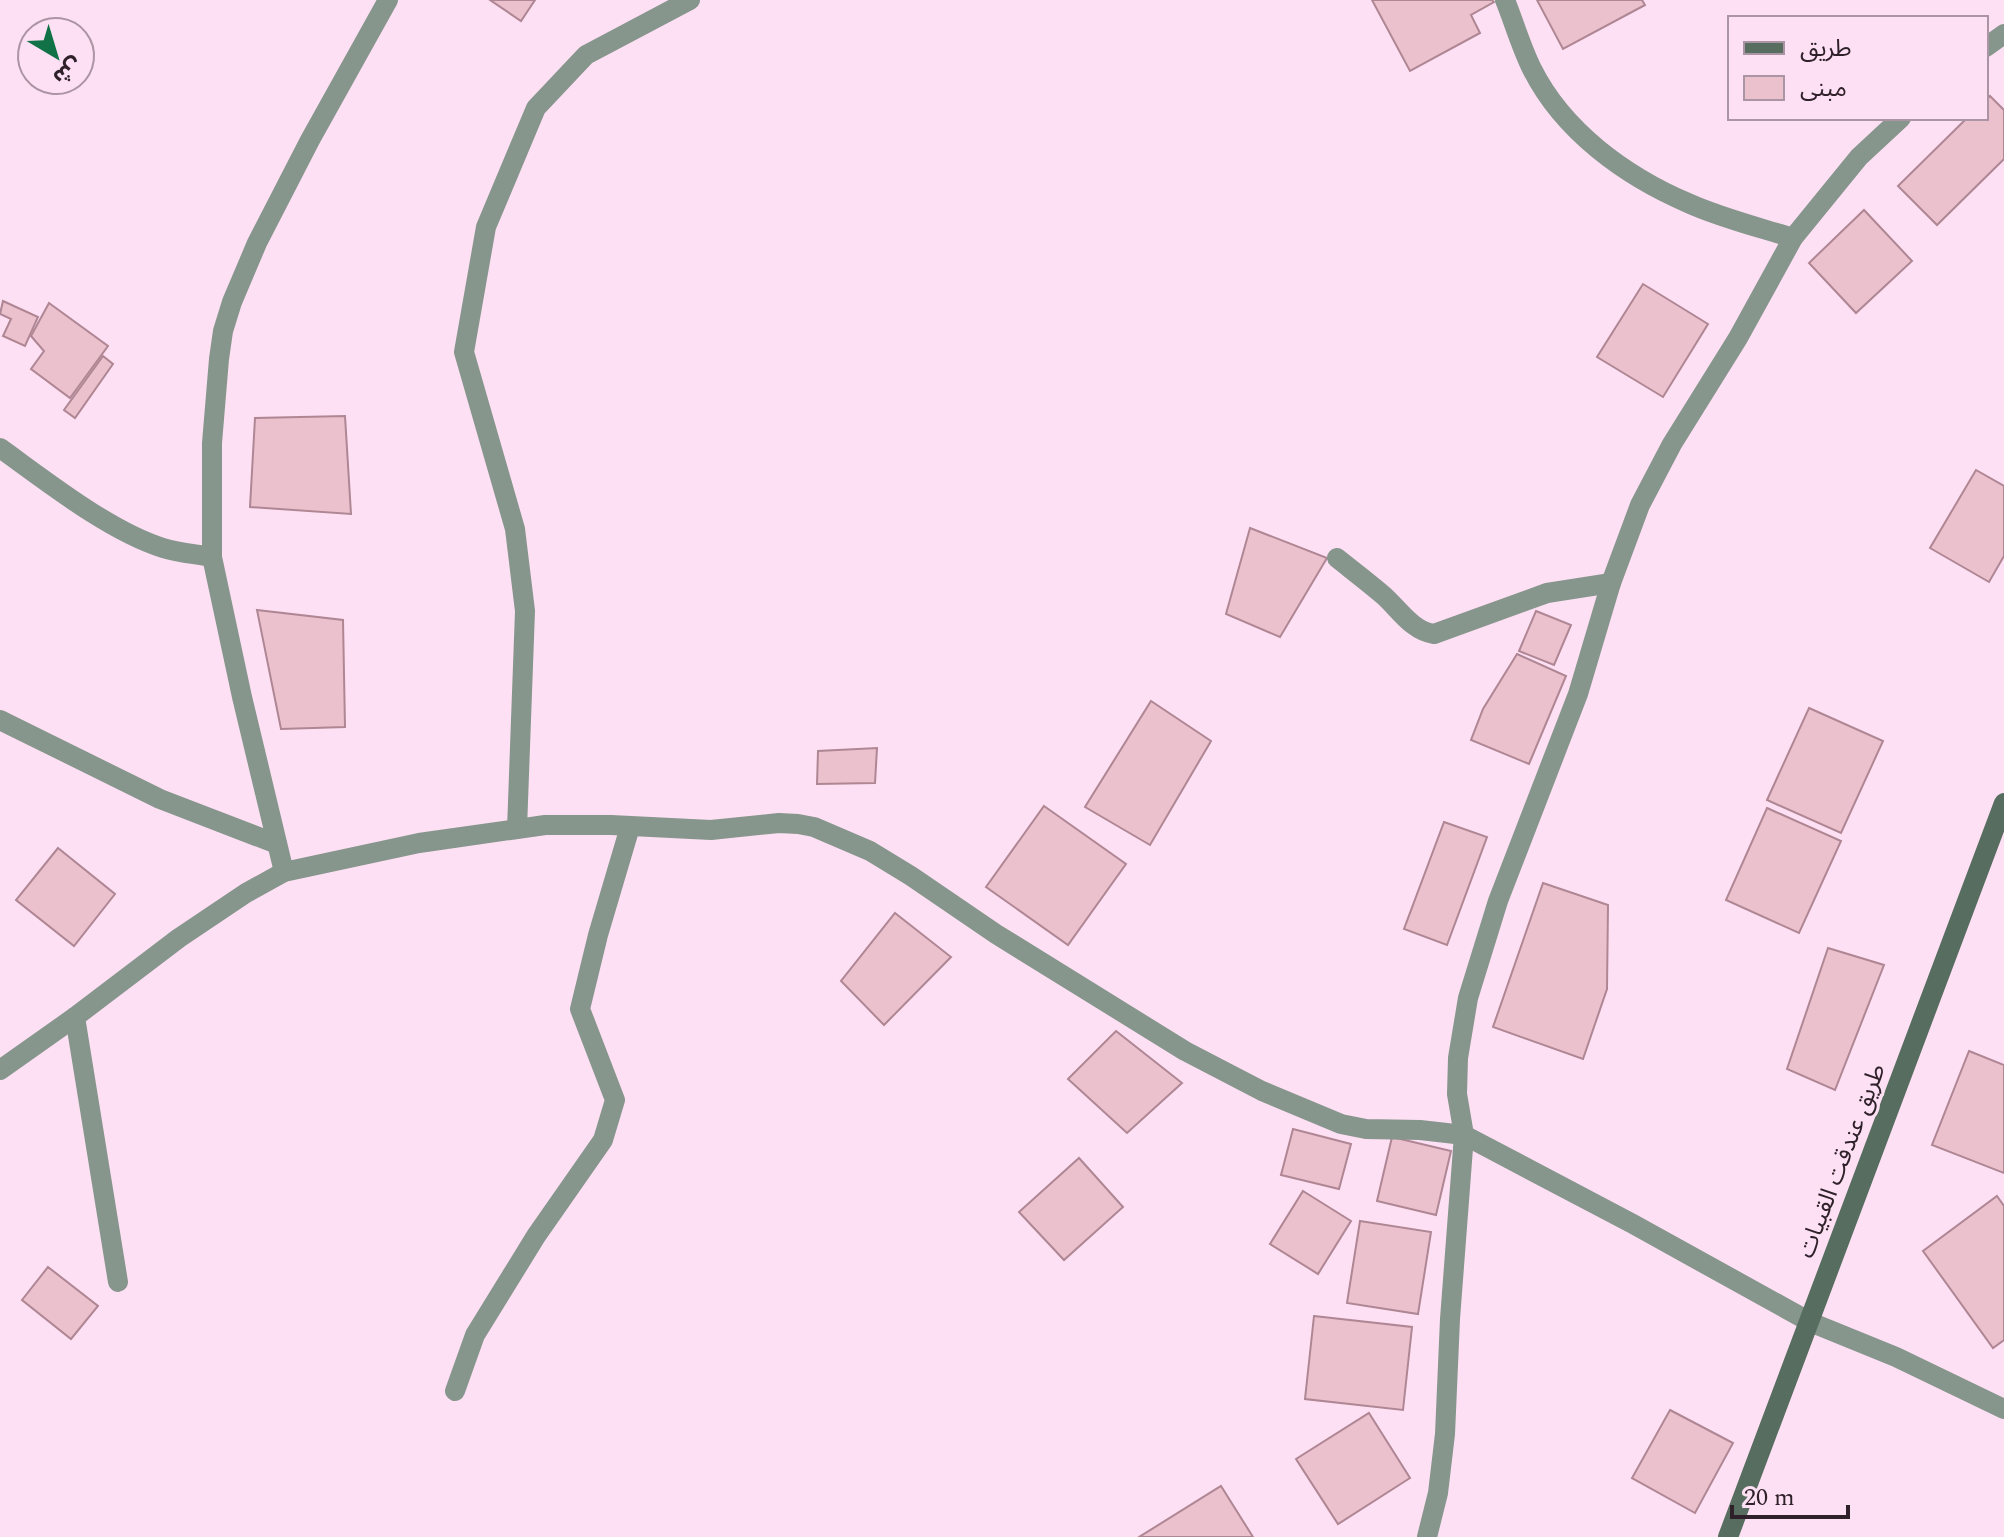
<svg xmlns="http://www.w3.org/2000/svg" width="2004" height="1537" viewBox="0 0 2004 1537" font-family="Spectral,'Noto Sans Arabic',serif">
  <style>
    .building { fill: #ecc1ce; stroke: #af8693; stroke-width: 2 }
    .lines { fill: none; stroke-linecap: round; stroke-linejoin: round }
    .lane { stroke: #86968c; stroke-width: 20 }
    .street { stroke: #86968c; stroke-width: 20 }
    .secondary { stroke: #566d5f; stroke-width: 20 }
    .labels { text-anchor: middle; dominant-baseline: central; stroke-width: 6; stroke-linejoin: round; paint-order: stroke }
    .street-label { font-size: 24px; fill: #2e212a; stroke: #fee0f4 }
  </style>
  <rect width="100%" height="100%" fill="#fee0f4"/>
  <g class="building">
    <path d="M490 0H535L521 21Z"/>
    <path d="M1372 0H1492L1494 2 1471 15 1480 33 1410 71Z"/>
    <path d="M1537 0H1642L1645 5 1563 49Z"/>
    <path d="M1990 96 2004 110V159L1937 225 1898 186 1967 118H1986V100Z"/>
    <path d="M1864 210 1912 261 1856 313 1809 263Z"/>
    <path d="M1643 284 1708 324 1663 397 1597 357Z"/>
    <path d="M3 301 38 317 25 346 3 336 11 319 0 314Z"/>
    <path d="M49 303 108 346 70 398 31 369 44 351 31 336Z"/>
    <path d="M103 356 113 364 75 418 64 410Z"/>
    <path d="M345 416 351 514 250 507 255 418Z"/>
    <path d="M1976 470 2004 486V556L1989 582 1930 548Z"/>
    <path d="M1250 528 1327 558 1280 637 1226 614Z"/>
    <path d="M257 610 343 620 345 727 281 729Z"/>
    <path d="M1536 611 1571 625 1554 665 1519 651Z"/>
    <path d="M1517 654 1566 676 1529 764 1471 740 1483 709Z"/>
    <path d="M1151 701 1211 741 1150 845 1085 807Z"/>
    <path d="M1809 708 1883 741 1841 833 1767 800Z"/>
    <path d="M877 748 875 783 817 784 818 751Z"/>
    <path d="M1044 806 1126 864 1068 945 986 887Z"/>
    <path d="M1767 808 1841 841 1799 933 1726 900Z"/>
    <path d="M1444 822 1487 837 1447 945 1404 929Z"/>
    <path d="M58 848 115 894 74 946 16 900Z"/>
    <path d="M1543 883 1608 905 1607 989 1583 1059 1493 1027Z"/>
    <path d="M895 913 951 957 884 1025 841 981Z"/>
    <path d="M1828 948 1884 965 1835 1090 1787 1069Z"/>
    <path d="M1116 1031 1182 1083 1127 1133 1068 1079Z"/>
    <path d="M1969 1051 2004 1065V1173L1932 1145Z"/>
    <path d="M1293 1129 1351 1144 1339 1189 1281 1175Z"/>
    <path d="M1392 1137 1451 1151 1436 1215 1377 1201Z"/>
    <path d="M1079 1158 1123 1207 1064 1260 1019 1212Z"/>
    <path d="M1303 1191 1351 1221 1318 1274 1270 1244Z"/>
    <path d="M1997 1196 2004 1206V1340L1993 1348 1923 1251Z"/>
    <path d="M1360 1221 1431 1232 1418 1314 1347 1303Z"/>
    <path d="M48 1267 98 1306 71 1339 22 1300Z"/>
    <path d="M1314 1316 1412 1327 1403 1410 1305 1399Z"/>
    <path d="M1670 1410 1733 1443 1695 1513 1632 1478Z"/>
    <path d="M1369 1413 1410 1478 1338 1524 1296 1459Z"/>
    <path d="M1221 1486 1253 1537H1139Z"/>
  </g>
  <g class="lines">
    <path class="lane" d="M75 1017 118 1282"/>
    <g class="street">
      <path d="M1505 0C1514 22 1521 47 1532 69 1563 131 1625 176 1688 203 1721 218 1758 227 1793 238"/>
      <path d="M1986 47 2004 34"/>
      <path d="M0 448C46 481 109 531 163 548 179 553 196 554 212 557"/>
      <path d="M1337 558C1352 570 1368 582 1383 595 1399 609 1412 631 1434 634L1547 593 1611 583"/>
      <path d="M0 720 160 799 277 844"/>
      <path d="M517 829 525 611 515 529 464 352 486 227 536 108 586 55 690 0"/>
      <path d="M284 872 242 697 212 557V443L219 359 223 331 232 302 257 243 310 140 388 0"/>
      <path d="M0 1070 75 1017 179 938 246 893 284 872 419 843 545 825H611L711 830 779 823 798 824 814 827 870 851 911 876 996 934 1185 1051 1262 1091 1341 1124 1366 1129 1420 1130 1464 1135 1633 1224 1810 1322 1896 1357 2004 1409"/>
      <path d="M455 1391 475 1335 536 1236 603 1140 615 1100 580 1009 598 935 630 827"/>
      <path d="M1427 1537 1438 1493 1445 1434 1450 1319 1464 1135 1457 1094 1458 1058 1468 998 1498 901 1578 694 1611 583 1640 505 1672 444 1738 338 1793 238 1859 157 1901 118"/>
    </g>
    <path class="secondary" d="M1728 1537 2004 803"/>
  </g>
  <g class="labels">
    <g class="street-label">
      <text transform="translate(1842 1161) rotate(-69)">طريق عندقت القبيات</text>
    </g>
  </g>
  <rect x="1728" y="16" width="260" height="104" fill="#fee0f4" stroke="#ab94a3" stroke-width="2"/>
  <rect x="1744" y="42" width="40" height="12" fill="#566d5f" stroke="#ab94a3" stroke-width="2"/>
  <text x="1800" y="56" font-size="24" fill="#2e212a">طريق</text>
  <rect x="1744" y="76" width="40" height="24" fill="#ecc1ce" stroke="#ab94a3" stroke-width="2"/>
  <text x="1800" y="96" font-size="24" fill="#2e212a">مبنى</text>
  <g transform="translate(56 56) rotate(142)"><circle r="38" fill="#fee0f4" stroke="#ab94a3" stroke-width="2"/>
  <path d="M0-6L14 30L0 20L-14 30Z" fill="#117248"/>
  <text y="-12" font-size="22" font-weight="bold" text-anchor="middle" fill="#2e212a">ش</text>
  </g>
  <path d="M1732 1505v12h116v-12" fill="none" stroke="#2e212a" stroke-width="4"/>
  <text x="1744" y="1505" font-size="24" fill="#2e212a" stroke="#fee0f4" stroke-width="6" paint-order="stroke">20 m</text>
</svg>
